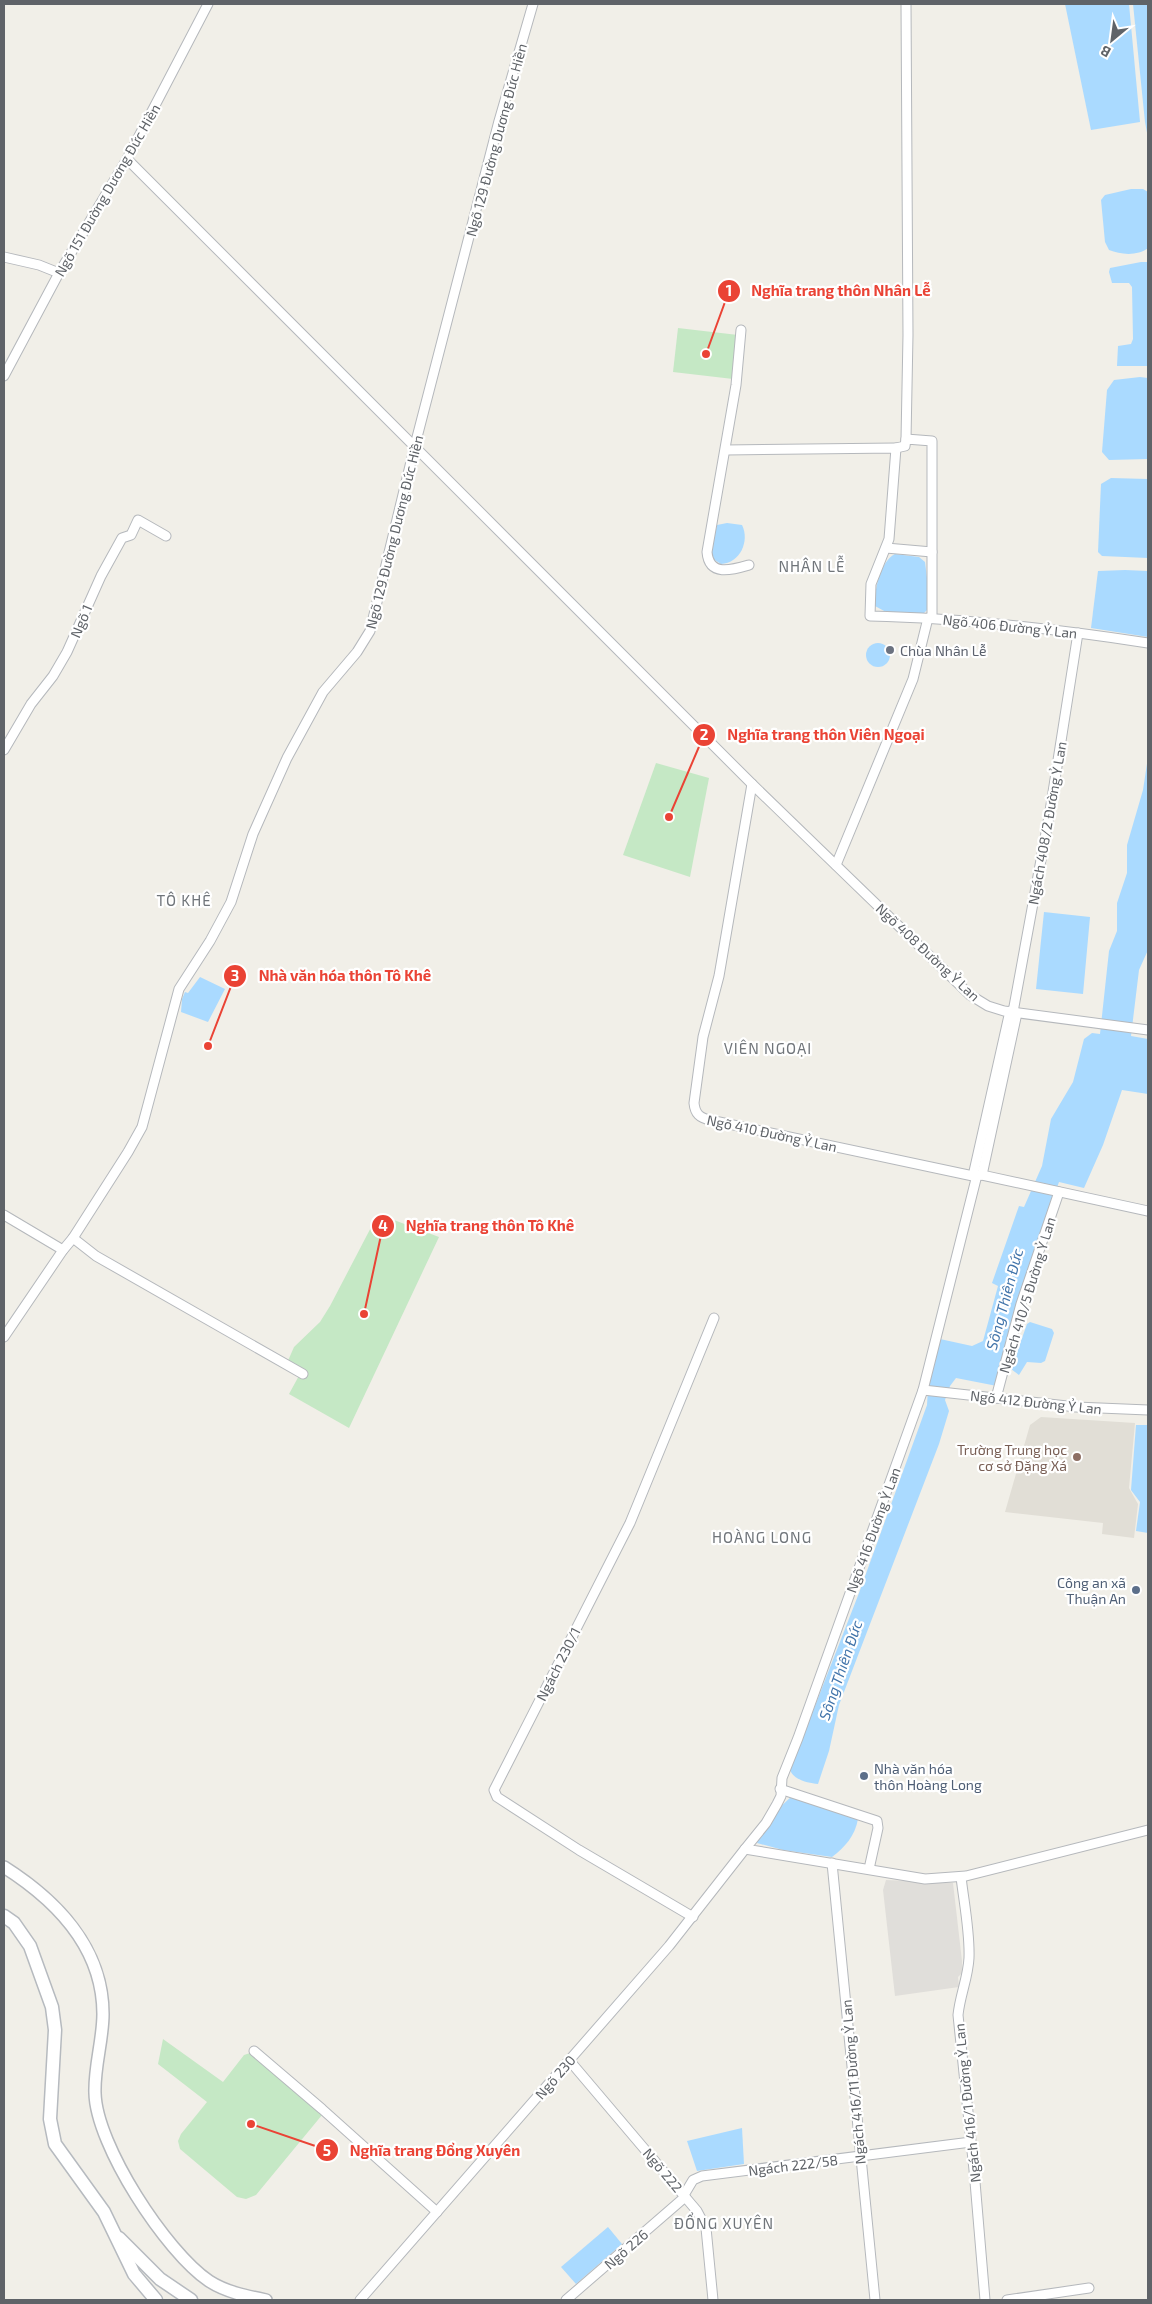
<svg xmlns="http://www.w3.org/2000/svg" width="1152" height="2304" viewBox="0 0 1152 2304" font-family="'Exo 2',sans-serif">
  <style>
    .industrial { fill: #e0deda }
    .education { fill: #e1ded6 }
    .green { fill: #c5e8c5 }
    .water { fill: #aadaff }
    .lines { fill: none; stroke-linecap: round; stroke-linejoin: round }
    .minor-casing { stroke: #b5b8bc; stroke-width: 11 }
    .tertiary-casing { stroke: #b5b8bc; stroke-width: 14 }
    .secondary-casing { stroke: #b6babf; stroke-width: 15 }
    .minor { stroke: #fff; stroke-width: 9 }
    .tertiary { stroke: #fff; stroke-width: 11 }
    .secondary { stroke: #fff; stroke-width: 12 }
    .worship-dot { fill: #6b7280; stroke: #fff; stroke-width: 2 }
    .education-dot { fill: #8d6e63; stroke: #fff; stroke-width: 2 }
    .service-dot { fill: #5c6f8a; stroke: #fff; stroke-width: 2 }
    .labels { text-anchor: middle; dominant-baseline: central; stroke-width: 4.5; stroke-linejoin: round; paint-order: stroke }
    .street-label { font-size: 14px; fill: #5f6368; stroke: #fff }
    .worship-label { font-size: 14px; fill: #5b616d; stroke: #fff; text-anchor: start }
    .education-label { font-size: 14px; fill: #785e54; stroke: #fff; text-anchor: end }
    .service-label { font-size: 14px; fill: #4e5e75; stroke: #fff; text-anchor: end }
    .neighbourhood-label { font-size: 15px; letter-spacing: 1px; fill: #70757a; stroke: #fff }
    .water-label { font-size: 15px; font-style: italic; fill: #4174aa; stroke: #fff }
    .leader { fill: none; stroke: #ea4335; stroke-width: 2 }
    .callout-dot { fill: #ea4335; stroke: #fff; stroke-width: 2 }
    .mark-label { font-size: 15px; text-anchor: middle; font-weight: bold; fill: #fff }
    .callout-label { font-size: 15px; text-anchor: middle; font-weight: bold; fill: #ea4335; stroke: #fff; stroke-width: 4.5; stroke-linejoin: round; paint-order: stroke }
  </style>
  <rect width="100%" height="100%" fill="#f1efe8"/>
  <path class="industrial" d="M886 1880 953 1883 962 1961V1973L958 1977 959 1987 895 1996 883 1890Z"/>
  <path class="education" d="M1041 1417 1135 1423 1129 1488 1138 1504 1134 1538 1102 1534 1103 1523 1005 1512 1030 1425Z"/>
  <g class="green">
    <path d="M678 328 738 335 733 379 673 372Z"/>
    <path d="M656 763 709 778 690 877 623 855Z"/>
    <path d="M378 1214 439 1237 349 1428 289 1394 301 1372 287 1363 294 1347 320 1322 330 1306Z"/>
    <path d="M163 2039 223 2082 244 2055 250 2053 322 2115 256 2195 246 2199 237 2197 180 2149 178 2141 181 2134 207 2102 158 2064Z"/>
  </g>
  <g class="water">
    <path d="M1065 4H1129L1140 122 1091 130Z"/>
    <path d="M1133 4H1148V138L1145 122Z"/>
    <path d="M1131 189H1143L1148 192V248C1138 256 1121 255 1109 250L1105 242 1101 200 1105 195Z"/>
    <path d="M1141 262H1148V366H1117L1118 346 1131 344 1133 339 1132 287 1129 283H1112L1109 272 1110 268Z"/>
    <path d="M1140 377 1148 378V459L1109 460 1102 452 1107 390 1114 380Z"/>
    <path d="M1111 478 1148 479V558L1102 556 1098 552 1101 484Z"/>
    <path d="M727 523 742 525C750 541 740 563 721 564L713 559 711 550 717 525Z"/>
    <path d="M895 554 919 557 925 562 928 586 927 610 922 615 886 612 875 606C873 593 881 560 895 554Z"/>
    <path d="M1125 570 1148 571V637L1091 628 1098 571Z"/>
    <circle cx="878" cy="655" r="12"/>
    <path d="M1148 757V950L1139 970 1131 1036 1148 1039V1094L1122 1090 1103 1145 1084 1188 1059 1182 1021 1290 997 1386 956 1378 950 1386 945 1400 949 1411 939 1444 839 1705 829 1751 818 1784C808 1783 794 1780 790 1770L859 1593 927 1405 928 1389 940 1339 972 1346 983 1341 998 1286 992 1283 1019 1206 1024 1207 1042 1166 1051 1119 1073 1082 1084 1039 1092 1033 1100 1034 1109 951 1117 931V903L1127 873V845L1143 790Z"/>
    <path d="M1044 912 1090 917 1083 994 1036 989Z"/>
    <path d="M200 977 225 989 208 1022 181 1012 182 999 185 992 188 993Z"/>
    <path d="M1030 1322 1052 1329 1054 1333 1045 1361 1041 1363 1027 1362 1019 1375 1011 1369 1027 1324Z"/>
    <path d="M1136 1425H1148V1533L1136 1531 1140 1502 1131 1490Z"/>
    <path d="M791 1797 858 1819C855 1836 845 1847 832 1857L783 1850 757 1843C763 1827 778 1808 791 1797Z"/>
    <path d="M742 2128 744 2164 697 2171 687 2141Z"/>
    <path d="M608 2227 622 2244 576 2284 561 2267Z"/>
  </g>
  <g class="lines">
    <g class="minor-casing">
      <g id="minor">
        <path d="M906 4 908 335 906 439"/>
        <path d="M127 159 752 784 970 995 988 1006 1004 1011 1148 1030"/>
        <path d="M4 257 39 265 59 273"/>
        <path d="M741 330 736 385 707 552C709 577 732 570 749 565"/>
        <path d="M4 376 59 273 127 159 208 4"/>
        <path d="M896 448 905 446 906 439 932 441V618"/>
        <path d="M726 450 896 448 889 539 871 584 870 616C963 618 1056 629 1148 643"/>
        <path d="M886 548 932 552"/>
        <path d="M4 750 31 704 53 676 67 652 101 576 122 538 131 535 138 520 166 536"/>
        <path d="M752 784 719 976 703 1037 694 1103C695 1114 700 1118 710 1120L973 1176 982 1175 1148 1211"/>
        <path d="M836 865 913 679 928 618"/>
        <path d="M1013 1012 1050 811 1078 633"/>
        <path d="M977 1175 923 1390 798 1738 782 1778 781 1796 777 1804 766 1823 745 1849 925 1879 966 1876 1148 1830"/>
        <path d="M982 1175 1017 1013"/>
        <path d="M973 1176 1010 1011"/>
        <path d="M4 1215 63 1250"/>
        <path d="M73 1238 96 1256 303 1374"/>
        <path d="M4 1337 63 1250 73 1238 128 1152 142 1127 179 989 210 941 231 902 253 834 287 758 323 692 357 652 370 631 415 445 499 121 533 4"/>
        <path d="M923 1390 1076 1407 1148 1410"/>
        <path d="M996 1398 1021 1304 1059 1192"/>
        <path d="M780 1789 877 1821 878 1828 869 1869"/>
        <path d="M832 1863 875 2300"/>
        <path d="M961 1877C964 1903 970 1932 969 1958 968 1978 960 1995 958 2015L974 2170 985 2300"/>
        <path d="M693 1917 579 1850 497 1797 494 1790 630 1523 714 1318"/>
        <path d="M254 2051 322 2109 437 2212"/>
        <path d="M569 2060 697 2211 706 2228 713 2300"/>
        <path d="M684 2195 693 2180 702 2176 971 2142"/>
        <path d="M360 2300 669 1946 745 1849"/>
        <path d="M566 2300 685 2197"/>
        <path d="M1007 2300 1089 2288"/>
      </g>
    </g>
    <g class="tertiary-casing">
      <path id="tertiary" d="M4 1867C56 1900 103 1948 103 2014 103 2040 94 2067 95 2093 96 2145 166 2252 209 2281 226 2292 246 2296 266 2300"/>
    </g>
    <g class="secondary-casing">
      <g id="secondary">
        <path d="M4 1916 14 1923 30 1946 52 2007 55 2030 50 2119 55 2144 104 2212 134 2274 156 2300"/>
        <path d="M119 2238 160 2279 191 2300"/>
      </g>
    </g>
    <use href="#minor" class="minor"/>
    <use href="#tertiary" class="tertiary"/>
    <use href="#secondary" class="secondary"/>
  </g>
  <circle class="worship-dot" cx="890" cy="650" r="5"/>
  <circle class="education-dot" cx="1077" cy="1457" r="5"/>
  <g class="service-dot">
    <circle cx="1136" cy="1590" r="5"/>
    <circle cx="864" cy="1776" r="5"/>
  </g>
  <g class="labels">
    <g class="street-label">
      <text transform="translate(496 140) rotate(-75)">Ngõ 129 Đường Dương Đức Hiền</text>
      <text transform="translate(107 190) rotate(-60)">Ngõ 151 Đường Dương Đức Hiền</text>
      <text transform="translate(394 532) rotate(-76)">Ngõ 129 Đường Dương Đức Hiền</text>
      <text transform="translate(81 621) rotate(-67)">Ngõ 1</text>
      <text transform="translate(1010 626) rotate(6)">Ngõ 406 Đường Ỷ Lan</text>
      <text transform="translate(1047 823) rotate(-80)">Ngách 408/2 Đường Ỷ Lan</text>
      <text transform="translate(928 952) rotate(43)">Ngõ 408 Đường Ỷ Lan</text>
      <text transform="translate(772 1133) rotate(12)">Ngõ 410 Đường Ỷ Lan</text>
      <text transform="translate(1027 1295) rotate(-73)">Ngách 410/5 Đường Ỷ Lan</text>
      <text transform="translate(1036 1402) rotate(6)">Ngõ 412 Đường Ỷ Lan</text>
      <text transform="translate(873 1530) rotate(-70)">Ngõ 416 Đường Ỷ Lan</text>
      <text transform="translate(558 1664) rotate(-63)">Ngách 230/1</text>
      <text transform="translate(555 2077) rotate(-49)">Ngõ 230</text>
      <text transform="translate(853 2082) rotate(-95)">Ngách 416/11 Đường Ỷ Lan</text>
      <text transform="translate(967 2103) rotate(-96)">Ngách 416/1 Đường Ỷ Lan</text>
      <text transform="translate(793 2165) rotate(-7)">Ngách 222/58</text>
      <text transform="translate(663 2170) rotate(50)">Ngõ 222</text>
      <text transform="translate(626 2249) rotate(-41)">Ngõ 226</text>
    </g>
    <g class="worship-label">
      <text x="900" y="650">Chùa Nhân Lễ</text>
    </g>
    <g class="education-label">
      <text x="1067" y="1449">Trường Trung học<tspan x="1067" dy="16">cơ sở Đặng Xá</tspan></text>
    </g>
    <g class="service-label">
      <text x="1126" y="1582">Công an xã<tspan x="1126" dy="16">Thuận An</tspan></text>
      <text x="874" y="1768" text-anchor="start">Nhà văn hóa<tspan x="874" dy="16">thôn Hoàng Long</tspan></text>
    </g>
    <g class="neighbourhood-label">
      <text x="812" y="566">NHÂN LỄ</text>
      <text x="184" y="900">TÔ KHÊ</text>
      <text x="768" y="1048">VIÊN NGOẠI</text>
      <text x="762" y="1537">HOÀNG LONG</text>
      <text x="724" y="2223">ĐỔNG XUYÊN</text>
    </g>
    <g class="water-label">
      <text transform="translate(1004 1299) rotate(-75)">Sông Thiên Đức</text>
      <text transform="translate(840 1670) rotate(-71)">Sông Thiên Đức</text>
    </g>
  </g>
  <path class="leader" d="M706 354L729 291M669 817L704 735M208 1046L235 976M364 1314L383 1226M251 2124L327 2150"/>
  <g class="callout-dot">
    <circle cx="706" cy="354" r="5"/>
    <circle cx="669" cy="817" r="5"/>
    <circle cx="208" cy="1046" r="5"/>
    <circle cx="364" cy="1314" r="5"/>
    <circle cx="251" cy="2124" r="5"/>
    <circle cx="729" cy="291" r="12"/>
    <circle cx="704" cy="735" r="12"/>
    <circle cx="235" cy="976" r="12"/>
    <circle cx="383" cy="1226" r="12"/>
    <circle cx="327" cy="2150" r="12"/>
  </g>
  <g class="mark-label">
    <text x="729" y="296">1</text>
    <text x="704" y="740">2</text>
    <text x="235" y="981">3</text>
    <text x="383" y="1231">4</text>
    <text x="327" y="2156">5</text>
  </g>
  <g class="callout-label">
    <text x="841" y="296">Nghĩa trang thôn Nhân Lễ</text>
    <text x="826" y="740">Nghĩa trang thôn Viên Ngoại</text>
    <text x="345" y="981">Nhà văn hóa thôn Tô Khê</text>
    <text x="490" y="1231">Nghĩa trang thôn Tô Khê</text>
    <text x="435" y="2156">Nghĩa trang Đổng Xuyên</text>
  </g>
  <rect width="1152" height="2304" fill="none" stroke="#5f6368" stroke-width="10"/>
  <g transform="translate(1112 40) rotate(209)" stroke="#ffffff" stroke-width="4" paint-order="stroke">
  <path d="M0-4L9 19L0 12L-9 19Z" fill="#5f6368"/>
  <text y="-8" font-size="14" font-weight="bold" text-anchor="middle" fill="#5f6368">B</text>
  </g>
</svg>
